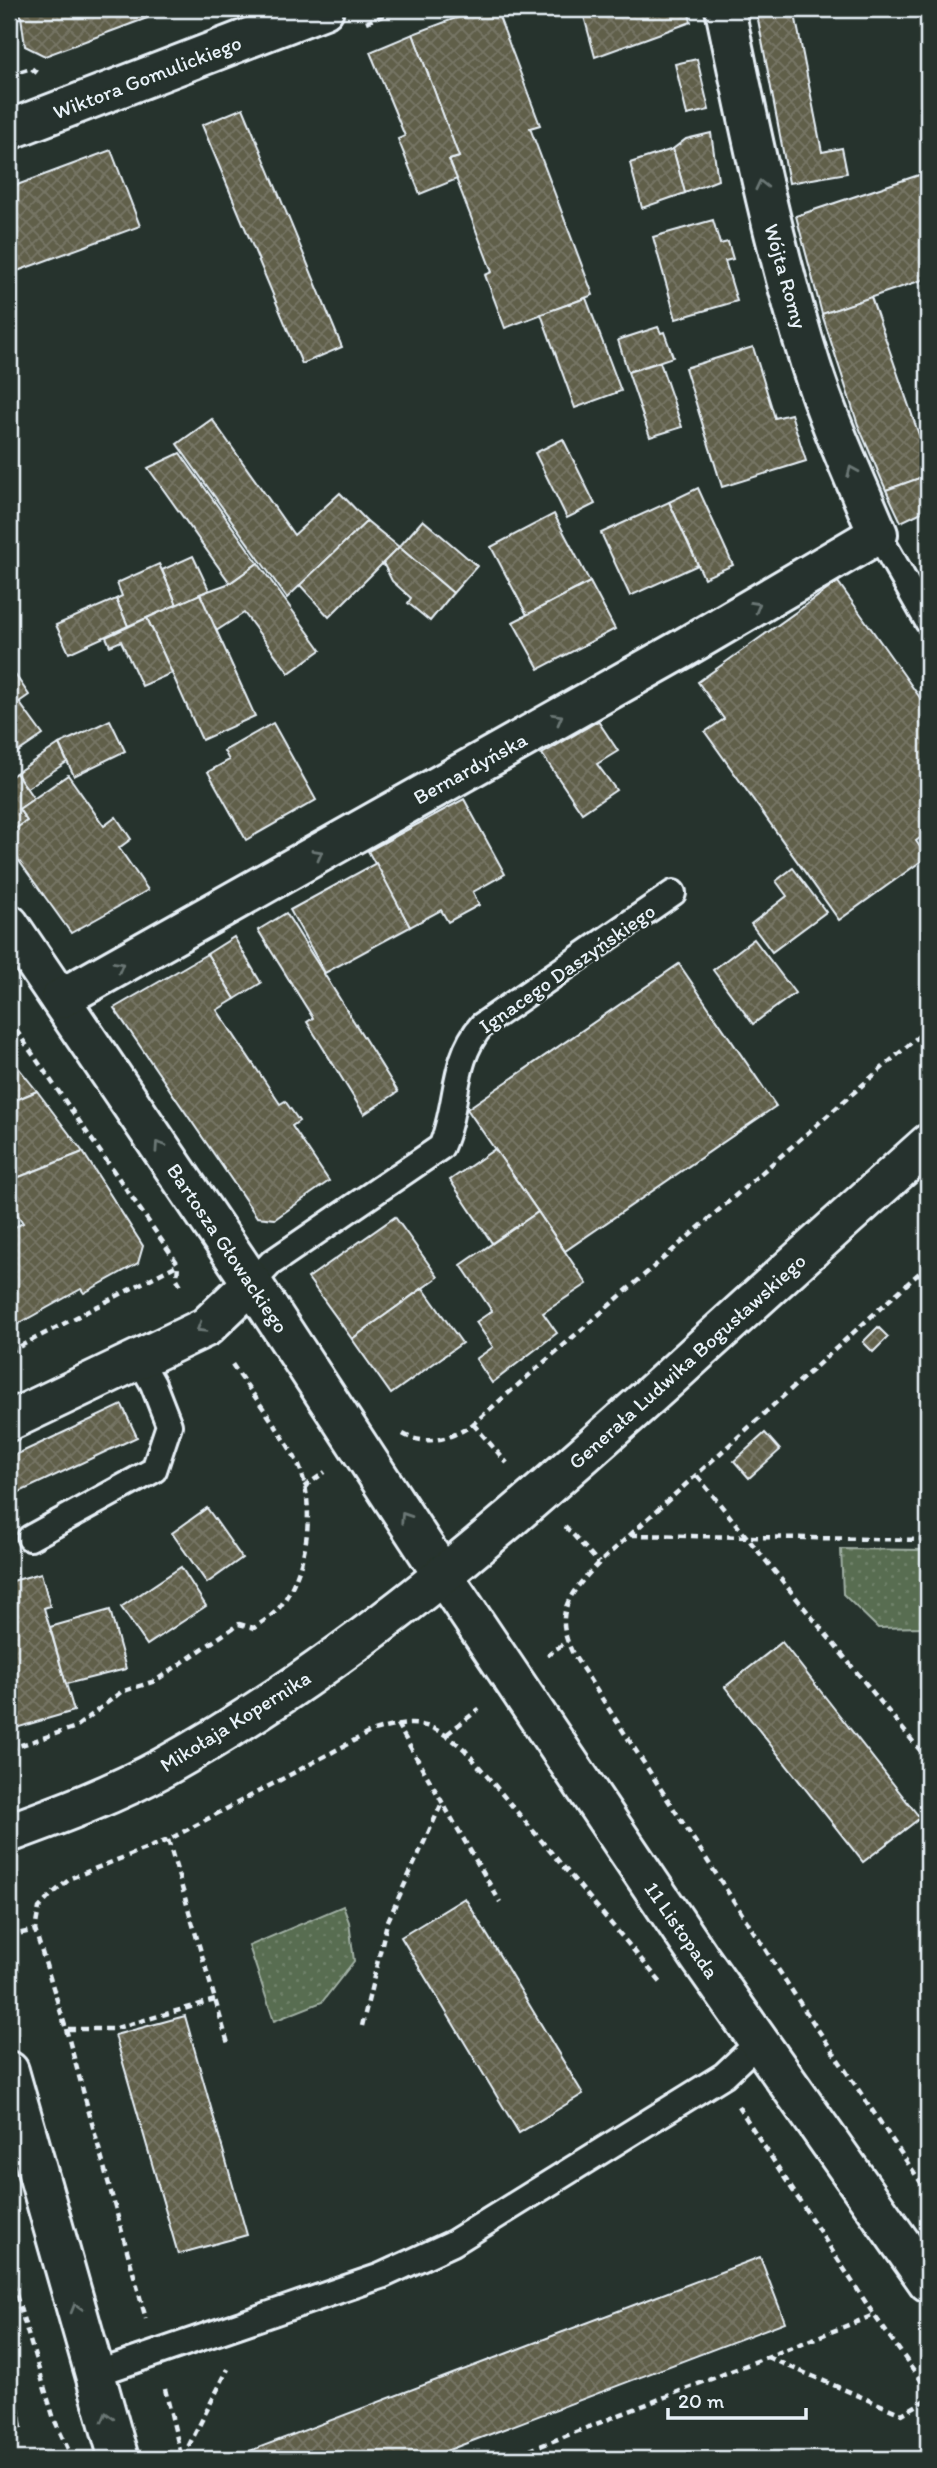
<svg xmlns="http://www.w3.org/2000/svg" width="937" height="2468" viewBox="0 0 937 2468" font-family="Itim,sans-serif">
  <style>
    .park { fill: url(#park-dots); stroke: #a0afa4; stroke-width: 2 }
    .building { fill: url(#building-cross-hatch); stroke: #e8f1f8; stroke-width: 2 }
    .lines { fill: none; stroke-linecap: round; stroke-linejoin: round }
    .lane-casing { stroke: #e8f1f8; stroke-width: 30 }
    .street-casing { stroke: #e8f1f8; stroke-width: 44 }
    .secondary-casing { stroke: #e8f1f8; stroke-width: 44 }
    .path { stroke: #e8f1f8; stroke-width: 4.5; stroke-dasharray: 7 5; stroke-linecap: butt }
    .lane { stroke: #26332d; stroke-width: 24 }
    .street { stroke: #26332d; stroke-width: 38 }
    .secondary { stroke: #26332d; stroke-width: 38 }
    .oneway { stroke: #6a7674 }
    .labels { text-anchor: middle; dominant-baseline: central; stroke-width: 5; stroke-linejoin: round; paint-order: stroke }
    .street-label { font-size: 21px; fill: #e8f1f8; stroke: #26332d }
  </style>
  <defs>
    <pattern id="park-dots" width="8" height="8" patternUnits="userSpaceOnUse" patternTransform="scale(1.75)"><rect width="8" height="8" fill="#586d51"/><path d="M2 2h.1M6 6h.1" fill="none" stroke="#70826b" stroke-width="1.8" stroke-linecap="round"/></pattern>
    <pattern id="building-cross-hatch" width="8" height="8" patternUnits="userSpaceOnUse" patternTransform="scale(1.75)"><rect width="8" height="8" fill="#605e4a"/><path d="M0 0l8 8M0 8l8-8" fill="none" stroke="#777665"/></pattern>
  </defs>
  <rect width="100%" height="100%" fill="#26332d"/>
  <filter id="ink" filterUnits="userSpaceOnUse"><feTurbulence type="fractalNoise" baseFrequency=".0143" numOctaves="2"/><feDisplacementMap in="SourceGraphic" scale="14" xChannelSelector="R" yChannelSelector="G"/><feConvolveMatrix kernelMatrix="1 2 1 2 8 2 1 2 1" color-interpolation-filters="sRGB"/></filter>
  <g filter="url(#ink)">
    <g class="park">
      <path d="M841 1549 928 1550V1623L925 1627 878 1628 843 1594Z"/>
      <path d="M343 1906 349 1922 354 1961 322 2002 274 2021 249 1946Z"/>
    </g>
    <g class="building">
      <path d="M20 9H145L147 18 45 56 25 46Z"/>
      <path d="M480 9H496L540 125 530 128 593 295 505 328 485 275 492 272 449 160 459 157 413 34Z"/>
      <path d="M582 9H688L691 22 595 57Z"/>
      <path d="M756 9H794L822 152 842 148 847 173 789 183Z"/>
      <path d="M413 34 459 157 449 160 457 179 420 194 398 139 405 136 370 52Z"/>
      <path d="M697 59 709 110 687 115 675 64Z"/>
      <path d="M243 108 342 347 302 364 202 125Z"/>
      <path d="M711 133 718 180 685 193 673 149 686 139Z"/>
      <path d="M673 149 685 193 642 208 630 163Z"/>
      <path d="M111 150 140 226 9 274V188Z"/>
      <path d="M928 172V278L822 314 796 216Z"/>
      <path d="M713 220 720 244 728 242 733 259 725 261 737 301 676 319 653 237Z"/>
      <path d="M871 297 928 461V475L886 490 858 425 822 314Z"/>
      <path d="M586 298 621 391 575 408 541 314Z"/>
      <path d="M658 327 661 333 664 332 673 357 628 372 618 340Z"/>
      <path d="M753 347 775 418 791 414 806 461 722 487 685 368Z"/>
      <path d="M660 362 682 427 650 437 628 372Z"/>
      <path d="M212 419 294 535 340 493 367 521 287 598 177 444Z"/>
      <path d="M563 439 595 504 567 518 535 453Z"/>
      <path d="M180 453 258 563 230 583 148 468Z"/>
      <path d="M925 476 928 483V509L901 522 886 490Z"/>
      <path d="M698 488 733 565 704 578 669 502Z"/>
      <path d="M669 502 698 565 630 596 601 533Z"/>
      <path d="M554 514 590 582 527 615 491 547Z"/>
      <path d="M423 520 477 566 453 593 399 547Z"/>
      <path d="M367 521 399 547 329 617 300 585Z"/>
      <path d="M399 547 453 593 430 621 408 603 411 598 392 581 383 563Z"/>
      <path d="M193 556 209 590 177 605 162 570Z"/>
      <path d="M258 563 321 650 289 673 244 613 216 631 200 594 230 583Z"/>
      <path d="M159 564 177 605 128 626 116 599 122 596 117 583Z"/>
      <path d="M590 582 615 629 539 669 513 622Z"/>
      <path d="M838 582 928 709V832L916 841 927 857 839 920 705 732 724 719 698 682Z"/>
      <path d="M200 594 255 716 202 740 147 618Z"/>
      <path d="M116 599 128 626 69 653 56 625Z"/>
      <path d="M147 618 172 673 142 686 121 641 110 646 106 637Z"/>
      <path d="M14 673 29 695 19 702 43 735 9 758V675Z"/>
      <path d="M110 720 125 751 74 776 59 744Z"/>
      <path d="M598 721 618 751 597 764 616 790 582 813 542 754Z"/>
      <path d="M273 723 316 800 246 840 208 772 229 760 224 751Z"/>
      <path d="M59 744 67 762 27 788 16 773Z"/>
      <path d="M16 773 34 799 19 809 27 821 9 833V778Z"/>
      <path d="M68 775 104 826 116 817 131 839 119 848 148 890 71 933 9 847V833L27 821 19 809Z"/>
      <path d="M464 799 505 874 473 892 479 905 448 922 441 910 410 927 368 851Z"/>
      <path d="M376 863 410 927 325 973 290 910Z"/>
      <path d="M793 868 826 912 772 952 751 924 787 896 776 881Z"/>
      <path d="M286 913 398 1092 364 1114 307 1022 313 1018 258 930Z"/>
      <path d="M234 937 261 983 235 999 207 954Z"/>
      <path d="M754 939 795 993 753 1024 713 970Z"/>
      <path d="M207 954 235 999 217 1010 280 1104 285 1101 299 1121 292 1126 329 1181 275 1219 257 1217 114 1008Z"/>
      <path d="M679 964 776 1106 565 1251 467 1109Z"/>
      <path d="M9 1056 37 1091 9 1103Z"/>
      <path d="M37 1091 83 1152 14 1179 9 1171V1103Z"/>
      <path d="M495 1149 538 1212 492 1243 450 1180Z"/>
      <path d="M83 1152 143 1246 138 1263 84 1293 81 1289 9 1329V1230L23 1223 9 1201V1181Z"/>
      <path d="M538 1212 587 1284 543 1313 557 1333 492 1383 476 1359 493 1347 476 1322 492 1311 461 1265Z"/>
      <path d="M395 1217 438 1277 352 1339 308 1278Z"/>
      <path d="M423 1288 462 1343 391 1394 352 1339Z"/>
      <path d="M878 1327 888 1337 873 1352 863 1342Z"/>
      <path d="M122 1405 137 1437 9 1497V1458Z"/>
      <path d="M765 1433 780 1450 749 1478 734 1461Z"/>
      <path d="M207 1508 242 1558 207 1583 172 1533Z"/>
      <path d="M181 1567 206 1606 147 1645 121 1607Z"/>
      <path d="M41 1573 50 1606 44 1608 74 1711 9 1730V1582Z"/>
      <path d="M110 1610 126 1669 66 1684 50 1627Z"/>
      <path d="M782 1642 920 1818 863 1862 725 1687Z"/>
      <path d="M465 1898 583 2094 519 2133 401 1937Z"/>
      <path d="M185 2016 247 2235 178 2254 115 2035Z"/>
      <path d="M760 2257 785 2322 425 2459H229Z"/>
      <path d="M9 2339 22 2427 13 2429 15 2448 9 2449Z"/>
    </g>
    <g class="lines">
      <g class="lane-casing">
        <g id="lane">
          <path d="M878 534 928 622"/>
          <path d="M252 1283 271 1263 441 1147C459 1107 451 1060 482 1025L673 893"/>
          <path d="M30 1538 154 1470 169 1425 153 1384 139 1359"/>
          <path d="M95 2374 381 2276 453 2243 724 2075 761 2040"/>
        </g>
      </g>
      <g class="street-casing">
        <g id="street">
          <path d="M9 130 324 9"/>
          <path d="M9 924 252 1283 442 1574"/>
          <path d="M60 999 682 649 878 534C855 479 829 423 811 366 774 248 750 129 725 9"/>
          <path d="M9 1421 206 1327 252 1283"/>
          <path d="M9 2071 119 2459"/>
        </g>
      </g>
      <g class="secondary-casing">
        <g id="secondary">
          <path d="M442 1574 700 1958 928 2282"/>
          <path d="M9 1833C61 1814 115 1794 164 1767 348 1665 509 1523 665 1382 752 1302 840 1223 928 1144"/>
        </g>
      </g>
      <g class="path">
        <path d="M366 22 401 9"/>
        <path d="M9 75 31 68 37 73"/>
        <path d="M9 1020 178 1264 177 1279 183 1289"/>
        <path d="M928 1265 599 1563C570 1593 552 1612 573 1654L802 2006 928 2193"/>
        <path d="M9 1352 177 1265"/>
        <path d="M473 1424 507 1463"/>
        <path d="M403 1434C425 1447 454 1438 473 1424L928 1028"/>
        <path d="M697 1476 928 1760"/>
        <path d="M304 1487 325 1472"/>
        <path d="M565 1526 599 1563"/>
        <path d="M631 1535 928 1540"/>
        <path d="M547 1656 567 1641"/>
        <path d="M397 1724 500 1902"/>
        <path d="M447 1734 479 1709"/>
        <path d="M9 1749 76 1727 121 1692 155 1681 239 1624 254 1628C262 1622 272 1616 279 1608 306 1573 315 1516 302 1474 293 1445 248 1389 230 1361"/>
        <path d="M168 1840 229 2047"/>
        <path d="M9 1936 35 1930"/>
        <path d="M215 2000 113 2029H66L35 1930 39 1908 51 1895 71 1878 168 1840 370 1732C414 1719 430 1720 465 1750L662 1984"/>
        <path d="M362 2026 387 1923 441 1805"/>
        <path d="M66 2029 146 2319"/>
        <path d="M738 2106 874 2315 928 2390"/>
        <path d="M9 2272 54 2419 68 2449"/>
        <path d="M767 2357 902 2414 928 2399"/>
        <path d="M165 2389 182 2459"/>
        <path d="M183 2457 228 2369"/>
        <path d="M507 2459 874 2315"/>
      </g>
      <use href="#lane" class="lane"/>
      <use href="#street" class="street"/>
      <use href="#secondary" class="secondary"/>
    </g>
    <defs><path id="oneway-chevron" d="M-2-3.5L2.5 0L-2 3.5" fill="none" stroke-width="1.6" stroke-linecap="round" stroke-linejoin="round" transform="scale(1.75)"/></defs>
    <g class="oneway">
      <use href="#oneway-chevron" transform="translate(761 185) rotate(-103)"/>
      <use href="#oneway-chevron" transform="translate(852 471) rotate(-113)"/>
      <use href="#oneway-chevron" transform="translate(756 606) rotate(-30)"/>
      <use href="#oneway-chevron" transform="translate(558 718) rotate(-29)"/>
      <use href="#oneway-chevron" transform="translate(318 854) rotate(-29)"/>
      <use href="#oneway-chevron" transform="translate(119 966) rotate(-29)"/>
      <use href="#oneway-chevron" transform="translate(159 1146) rotate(-124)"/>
      <use href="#oneway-chevron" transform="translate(201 1328) rotate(149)"/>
      <use href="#oneway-chevron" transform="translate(405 1517) rotate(-123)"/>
      <use href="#oneway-chevron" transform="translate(76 2308) rotate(-106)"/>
      <use href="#oneway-chevron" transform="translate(107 2417) rotate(-105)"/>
    </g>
  </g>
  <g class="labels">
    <g class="street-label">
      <text transform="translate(147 77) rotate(-21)">Wiktora Gomulickiego</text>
      <text transform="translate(786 276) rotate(74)">Wójta Romy</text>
      <text transform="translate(470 768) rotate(-29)">Bernardyńska</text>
      <text transform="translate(567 968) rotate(-35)">Ignacego Daszyńskiego</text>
      <text transform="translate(228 1248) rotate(56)">Bartosza Głowackiego</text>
      <text transform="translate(687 1361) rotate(-42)">Generała Ludwika Bogusławskiego</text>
      <text transform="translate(235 1721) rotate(-32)">Mikołaja Kopernika</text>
      <text transform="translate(682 1930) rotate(55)">11 Listopada</text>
    </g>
  </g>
  <rect width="937" height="2468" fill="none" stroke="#26332d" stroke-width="35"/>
  <rect x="18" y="18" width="902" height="2433" fill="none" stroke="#e8f1f8" stroke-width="2.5" filter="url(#ink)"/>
  <path d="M668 2408v10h138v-10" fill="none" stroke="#e8f1f8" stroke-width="3.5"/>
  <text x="678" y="2408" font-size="21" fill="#e8f1f8" stroke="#26332d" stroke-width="5" paint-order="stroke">20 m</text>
</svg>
